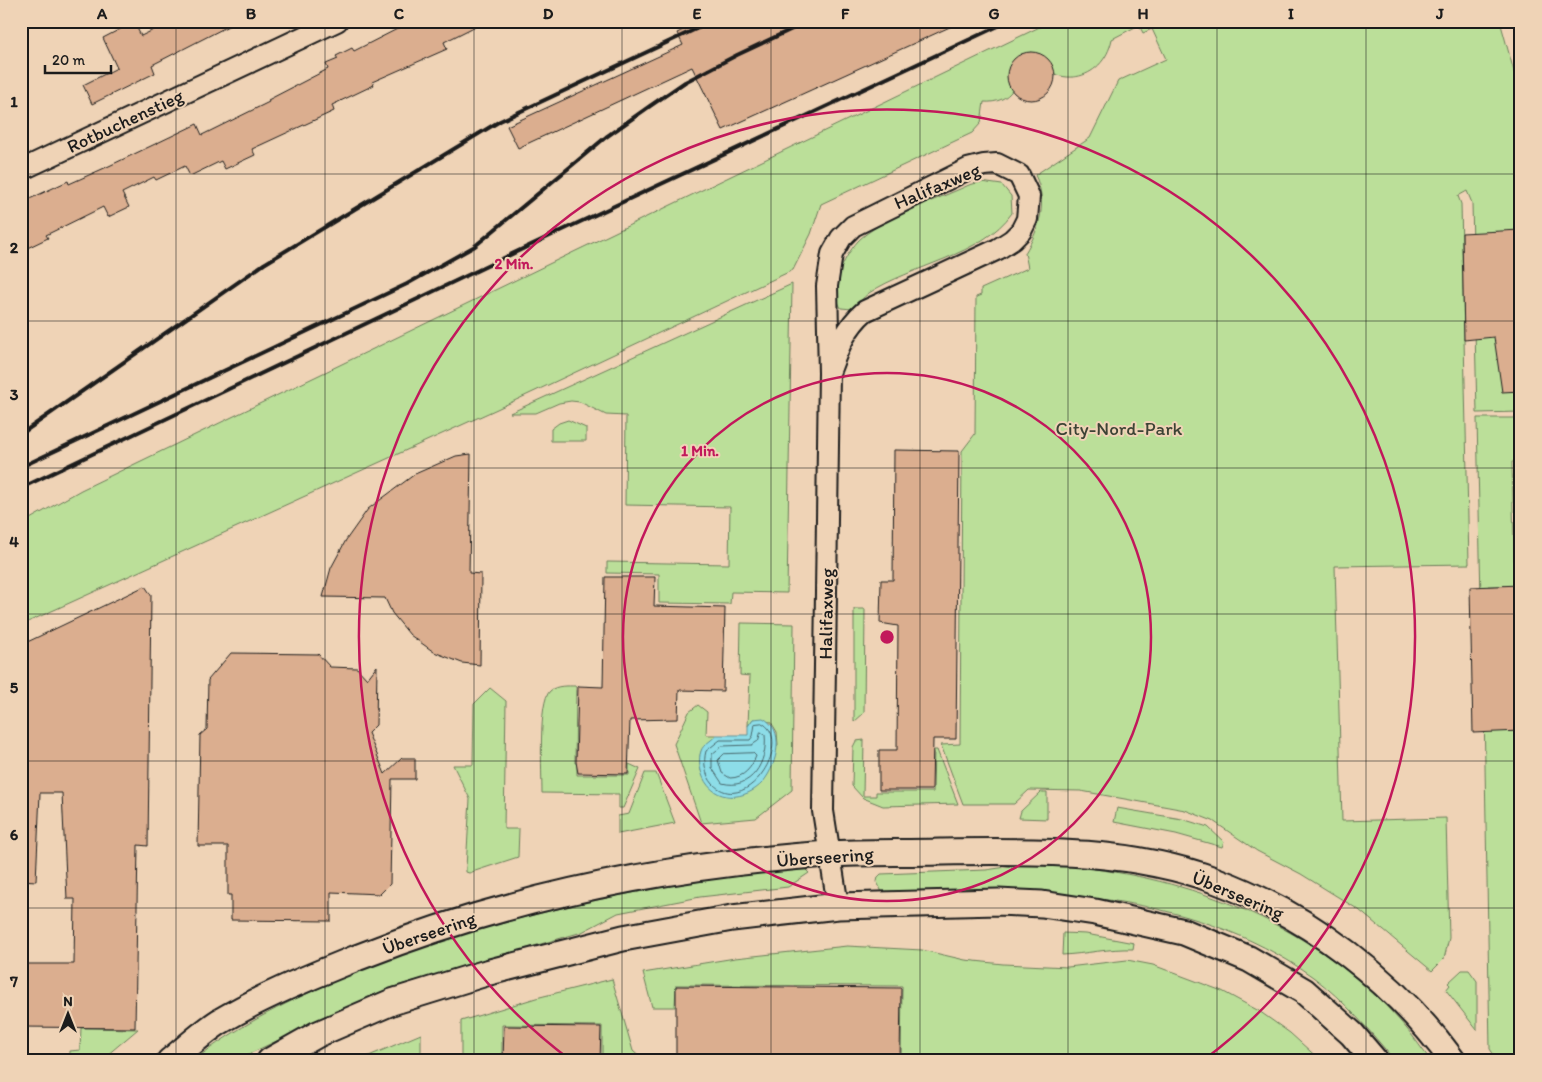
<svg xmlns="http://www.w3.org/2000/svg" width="1542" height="1082" viewBox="0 0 1542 1082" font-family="Itim,sans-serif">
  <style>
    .green { fill: #bbdf99; stroke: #6c7e5a }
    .water { fill: #8ddde8; stroke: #609096 }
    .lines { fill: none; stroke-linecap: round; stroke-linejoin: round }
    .shore { stroke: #49696e; stroke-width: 1 }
    .building { fill: #dbae8f; stroke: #1c1c1c }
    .minor-casing { stroke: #1c1c1c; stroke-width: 24 }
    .tertiary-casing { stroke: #1c1c1c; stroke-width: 29 }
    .minor { stroke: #efd3b6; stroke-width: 20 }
    .tertiary { stroke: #efd3b6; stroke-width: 25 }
    .rail { stroke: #1c1c1c; stroke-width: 4 }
    .grid { fill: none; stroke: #1c1c1c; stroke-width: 1; stroke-opacity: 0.55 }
    .ring { fill: none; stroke: #c2185b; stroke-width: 2.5 }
    .labels { text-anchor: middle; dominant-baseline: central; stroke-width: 4; stroke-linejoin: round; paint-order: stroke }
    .street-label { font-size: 19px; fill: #1c1c1c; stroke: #efd3b6 }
    .park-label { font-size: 19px; fill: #3c4335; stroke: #efd3b6 }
    .centre { fill: #c2185b; stroke: #efd3b6; stroke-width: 2.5 }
    .ring-label { font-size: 15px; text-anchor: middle; font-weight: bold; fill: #c2185b; stroke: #efd3b6; stroke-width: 4; stroke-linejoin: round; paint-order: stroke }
    .neatline { fill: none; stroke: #1c1c1c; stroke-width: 2 }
    .grid-label { font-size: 16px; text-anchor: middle; font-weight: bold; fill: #1c1c1c }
  </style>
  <rect width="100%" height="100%" fill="#efd3b6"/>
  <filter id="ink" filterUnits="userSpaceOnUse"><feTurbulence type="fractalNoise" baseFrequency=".02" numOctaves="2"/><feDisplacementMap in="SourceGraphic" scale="10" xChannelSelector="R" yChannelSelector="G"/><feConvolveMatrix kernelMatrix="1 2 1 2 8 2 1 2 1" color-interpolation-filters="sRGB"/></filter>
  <g filter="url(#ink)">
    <g class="green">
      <path d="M1052 21H1500L1521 97V412L1477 413 1472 203 1467 191 1458 196 1461 204 1469 564 1335 566 1342 821 1446 818 1449 938 1444 959 1432 971 1359 910 1301 874 1257 851 1213 821 1185 810 1081 791 1029 790 1014 804H963L941 745 960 744 962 451 975 434 976 297 981 295V289L1028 268 1025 253C1040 228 1048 202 1035 175L1090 138 1118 81 1166 59 1152 29 1143 33 1139 25 1112 39C1103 83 1053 91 1031 52L1015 59C1023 83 1010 104 984 102L981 123 972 133 821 204 811 234 793 270 497 409 21 625V524L81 490Z"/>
      <path d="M981 182 1002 185 1011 196 1012 213C982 256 911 265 869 293 863 297 858 305 852 309L841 308C835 298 836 286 839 274 843 262 850 250 858 241 878 220 941 198 969 185Z"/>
      <path d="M792 284 787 593 731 592 730 604 659 603V574L607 573V562L729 564 730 507 625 505 626 416 606 415 580 402 571 401 559 403 536 413H510Z"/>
      <path d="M1477 418H1521V461L1512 462 1515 591 1508 586H1488L1483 689Z"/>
      <path d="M568 420 586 428V441H551V429L559 423Z"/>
      <path d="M854 609H865L864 713 854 722Z"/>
      <path d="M741 623 794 624 792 790 756 818 701 823 674 744 689 712 698 705 707 712 706 735H716C704 752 697 744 701 771L778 745 777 732 771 722 753 719 748 726 750 676 740 675Z"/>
      <path d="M576 686 575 763H577V775H629V764L640 769 623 808H619V794L542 793C542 775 538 701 550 691 556 685 568 686 576 686Z"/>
      <path d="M490 688 506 701 504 829H519L518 857 469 873 466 872V868L470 799 453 765H473L474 704Z"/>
      <path d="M1484 708 1519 725 1521 1061H1498L1490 1049Z"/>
      <path d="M864 740 863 796H876V792H933L934 750H937L958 804 883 806 863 798 852 786 853 747 856 741Z"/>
      <path d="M645 773H656L675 823 618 834V816L629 814Z"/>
      <path d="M1041 792H1047V819L1019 818 1021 811Z"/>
      <path d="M1117 808 1182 819 1208 827 1224 842 1222 847 1176 834 1114 822Z"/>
      <path d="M1027 864C1050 866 1073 865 1095 869 1212 885 1321 932 1401 1022 1412 1034 1421 1048 1431 1061H1395C1370 1031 1344 1000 1313 977 1187 887 1030 889 882 892L877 882 878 877 881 874 986 870Z"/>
      <path d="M804 868 809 873 788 887 700 897 618 913 582 932 390 988 253 1052 240 1061H193C237 1027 280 1005 331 983 427 941 529 913 632 893 688 881 747 875 804 868Z"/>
      <path d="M1063 933 1086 934 1134 943 1133 949C1109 948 1086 954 1062 955Z"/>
      <path d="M847 946 922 950 965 960 1003 964 1068 967 1127 960 1153 965 1222 991 1259 1011 1290 1033 1321 1061H901L902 986 676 985 675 1007H652L643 973 735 958Z"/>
      <path d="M1462 970H1469L1477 981V1030L1446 990 1450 985 1448 983Z"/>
      <path d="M612 979 633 1051 644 1061H602V1026L502 1025V1061H461V1021L536 998Z"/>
      <path d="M81 1028 138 1029 100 1061H70V1051L80 1050Z"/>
      <path d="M421 1034V1061H357Z"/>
    </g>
    <path class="water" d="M763 718C774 724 778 734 777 747 776 759 771 772 763 782 746 801 714 803 703 777 700 769 698 760 701 751 703 744 712 741 716 735H748V726L753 719Z"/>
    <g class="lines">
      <g class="shore">
        <path d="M762 723C795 740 747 818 713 784 705 775 703 762 706 751L720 740H750L753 736 755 724Z"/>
        <path d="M761 732 765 735C768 762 751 791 722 783L712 768V754L722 746 752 745 758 741Z"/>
        <path d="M753 753 756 756C752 767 744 778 730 778L722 773 718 760 724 754Z"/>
      </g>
    </g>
    <g class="building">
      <path d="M172 21H238L152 65 155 73 92 104 83 85 117 68 103 38 134 22 141 36Z"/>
      <path d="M413 21H486L444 42 447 49 372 82 374 85 332 105 334 111 252 149 255 155 225 169 221 161 190 176 185 166 156 180 154 177 122 193 129 207 108 217 103 207 46 235 48 238 21 251V203L68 181 69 184 109 166 197 124 202 135 269 102 268 100 328 69 326 64 338 59 336 56 352 48 354 51Z"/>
      <path d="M702 21H963L723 130 692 67 518 148 507 126 683 45 677 33Z"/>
      <circle cx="1031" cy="76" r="24"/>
      <path d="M1521 230V391L1502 392 1494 337 1464 340 1462 233Z"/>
      <path d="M894 450 959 451 956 739H933L932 790H879V750H897L898 626 880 623 881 580H893Z"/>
      <path d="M471 454 469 573 481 574 480 665 462 663 434 652 410 635 392 613 385 598 323 597 331 568 346 540 368 509 415 474 456 456Z"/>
      <path d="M605 577H655L654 606 725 608 723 691 679 690 678 719 630 720 628 774 578 773 576 762 578 686 603 687Z"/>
      <path d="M1521 585V731L1473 733 1470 587Z"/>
      <path d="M145 586 151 595 148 846 138 845 135 1028 21 1027V964H74L75 899H67L62 793H40L36 881 21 880V645Z"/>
      <path d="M231 653 318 654 330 667 357 668 367 679 377 666 376 725 368 733 385 774 402 758H415V779H392L390 884 380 894 331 892V921L231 920V895H228V846H198L200 735 207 729 208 680Z"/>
      <path d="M676 986 901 988 900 1061H676Z"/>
      <path d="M504 1026 601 1027 600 1061H503Z"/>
    </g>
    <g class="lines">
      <g class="minor-casing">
        <g id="minor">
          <path d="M21 170 337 21"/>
          <path d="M829 373C838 349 845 328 865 311L998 249 1012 240 1021 231 1027 219 1029 196 1019 175 997 164 984 165 968 169 853 226 841 238 832 254 827 286 829 373 823 811 838 906"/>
        </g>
      </g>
      <g class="tertiary-casing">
        <g id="tertiary">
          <path d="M170 1061C186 1048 202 1033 219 1022 262 996 312 976 359 957 508 898 668 865 828 854 865 852 903 853 940 852 1033 851 1128 848 1217 881 1310 916 1394 980 1453 1061"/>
          <path d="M270 1061 318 1034 392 1002 486 973 623 938 732 918 838 906 998 902 1042 904 1095 912 1184 932 1249 959 1304 991 1352 1034 1375 1061"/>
        </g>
      </g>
      <use href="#minor" class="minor"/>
      <use href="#tertiary" class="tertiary"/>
      <g class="rail">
        <path d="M21 434 264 264 500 121 713 21"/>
        <path d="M21 467 407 284 475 246 606 137 650 106 685 82 737 55 809 21"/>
        <path d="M21 488 533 244 1009 21"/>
      </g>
    </g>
  </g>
  <path class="grid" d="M176 21V1061M325 21V1061M474 21V1061M622 21V1061M771 21V1061M920 21V1061M1068 21V1061M1217 21V1061M1366 21V1061M21 174H1521M21 321H1521M21 468H1521M21 614H1521M21 761H1521M21 908H1521"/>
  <g class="ring">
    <circle cx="887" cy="637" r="264"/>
    <path d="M569 1059A528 528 0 1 1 1205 1059"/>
  </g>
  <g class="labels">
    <g class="street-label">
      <text transform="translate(125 121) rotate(-25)">Rotbuchenstieg</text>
      <text transform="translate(937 186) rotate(-23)">Halifaxweg</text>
      <text transform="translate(826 614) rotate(-89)">Halifaxweg</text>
      <text transform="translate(825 857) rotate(-4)">Überseering</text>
      <text transform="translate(1238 895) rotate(23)">Überseering</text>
      <text transform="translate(429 933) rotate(-19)">Überseering</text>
    </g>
    <g class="park-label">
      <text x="1119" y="428">City-Nord-Park</text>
    </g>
  </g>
  <circle cx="887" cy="637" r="8" class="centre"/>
  <g class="ring-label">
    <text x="514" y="269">2 Min.</text>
    <text x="700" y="456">1 Min.</text>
  </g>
  <rect width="1542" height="1082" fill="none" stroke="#efd3b6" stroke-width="55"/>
  <g transform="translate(68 1014)" stroke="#efd3b6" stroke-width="4" paint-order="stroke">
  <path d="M0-4L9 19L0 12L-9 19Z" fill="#1c1c1c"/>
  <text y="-8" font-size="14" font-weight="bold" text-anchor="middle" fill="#1c1c1c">N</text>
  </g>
  <path d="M45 65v8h66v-8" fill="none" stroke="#1c1c1c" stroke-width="2.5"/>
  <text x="52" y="65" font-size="15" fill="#1c1c1c" stroke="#efd3b6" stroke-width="4" paint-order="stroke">20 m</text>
  <rect x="28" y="28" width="1486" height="1026" class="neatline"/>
  <g class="grid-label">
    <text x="102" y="19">A</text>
    <text x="251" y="19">B</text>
    <text x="399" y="19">C</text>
    <text x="548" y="19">D</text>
    <text x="697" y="19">E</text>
    <text x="845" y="19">F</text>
    <text x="994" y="19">G</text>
    <text x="1143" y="19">H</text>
    <text x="1291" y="19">I</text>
    <text x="1440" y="19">J</text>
    <text x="14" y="107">1</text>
    <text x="14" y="253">2</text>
    <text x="14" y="400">3</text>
    <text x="14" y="547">4</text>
    <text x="14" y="693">5</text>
    <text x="14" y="840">6</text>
    <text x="14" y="987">7</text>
  </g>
</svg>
